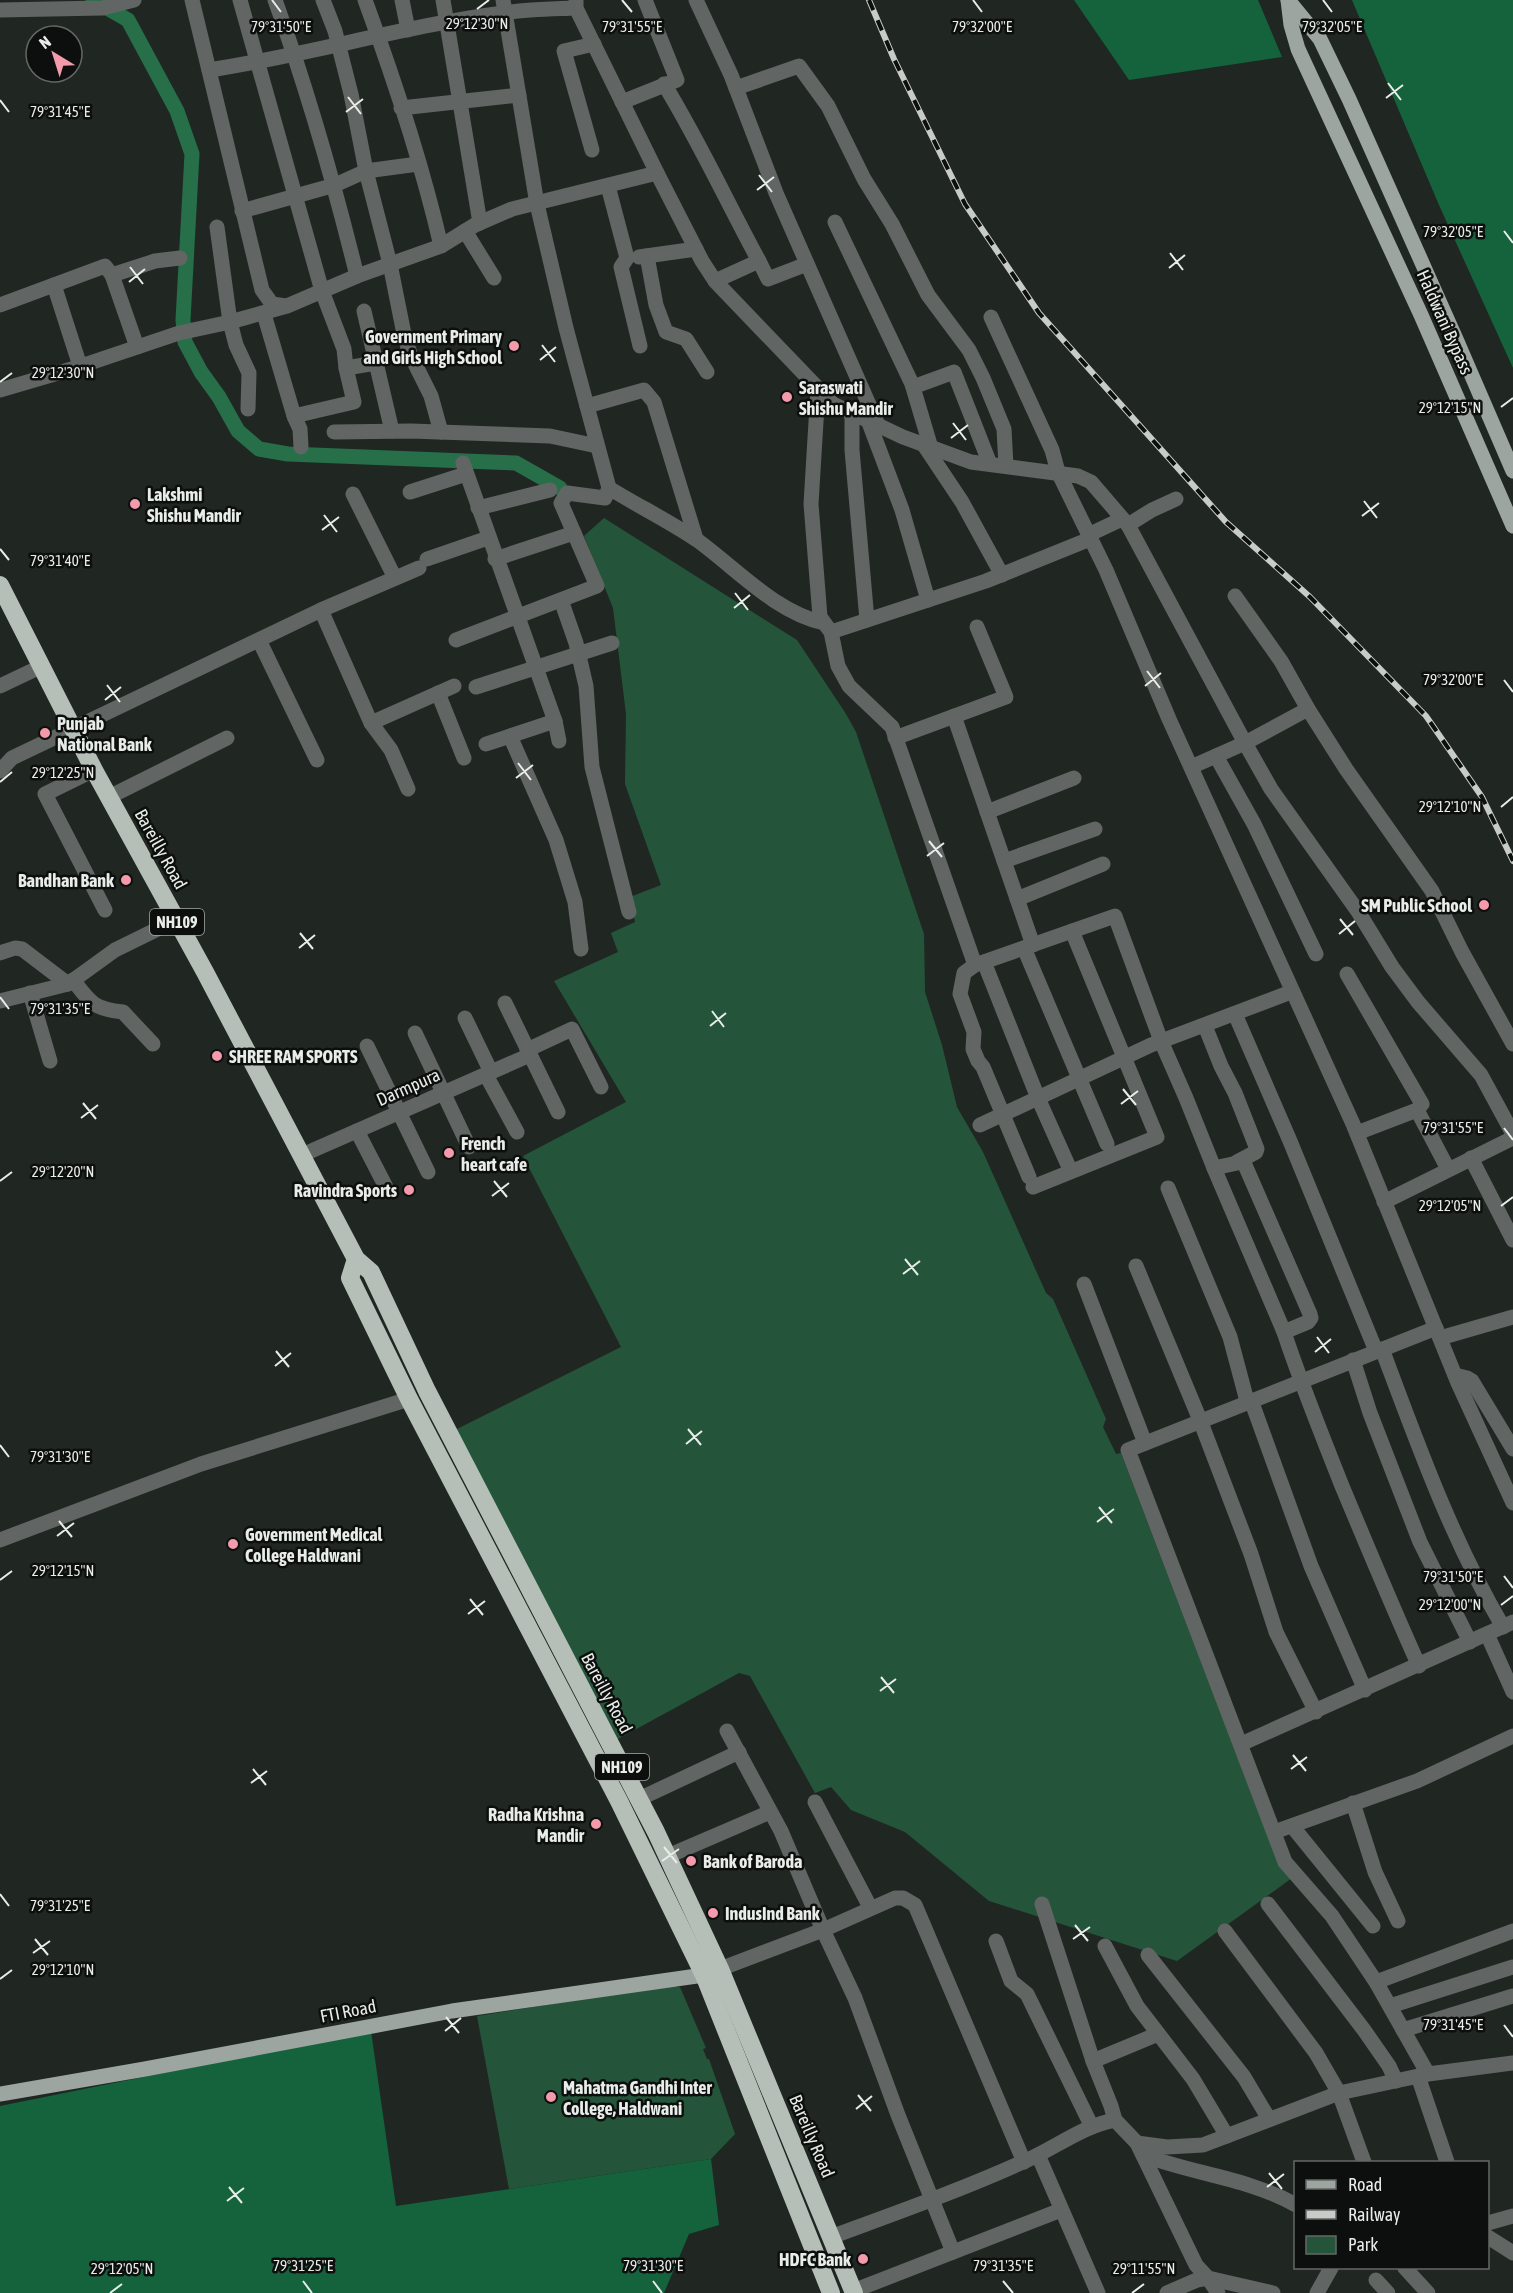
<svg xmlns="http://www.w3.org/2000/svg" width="1513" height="2293" viewBox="0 0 1513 2293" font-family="'Asap Condensed',sans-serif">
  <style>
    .green { fill: #24553a }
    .forest { fill: #15633d }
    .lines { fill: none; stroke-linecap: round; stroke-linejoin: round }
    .canal { stroke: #266f49; stroke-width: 15 }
    .minor { stroke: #616563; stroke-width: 15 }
    .major { stroke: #9da5a0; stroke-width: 15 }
    .highway { stroke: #b5bfb8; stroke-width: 18 }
    .rail-casing { stroke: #c7ccc9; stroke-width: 6 }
    .rail { stroke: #0c0f0d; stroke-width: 4; stroke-dasharray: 11; stroke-linecap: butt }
    .ticks { fill: none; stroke: #e8edea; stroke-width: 2 }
    .poi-dot { fill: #f39aab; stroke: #0c0f0d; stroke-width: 2 }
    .labels { text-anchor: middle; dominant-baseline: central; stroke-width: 5; stroke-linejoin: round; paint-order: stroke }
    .shield { fill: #0c0f0d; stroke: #a6aaa8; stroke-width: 1.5 }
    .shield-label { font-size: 16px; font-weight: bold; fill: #e8edea }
    .street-label { font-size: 18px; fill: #e8edea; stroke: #0c0f0d }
    .poi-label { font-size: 18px; font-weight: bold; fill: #e8edea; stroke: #0c0f0d; text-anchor: start }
    .ticks-label { font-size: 15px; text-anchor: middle; fill: #e8edea; stroke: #0c0f0d; stroke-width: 5; stroke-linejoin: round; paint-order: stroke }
  </style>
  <rect width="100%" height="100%" fill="#202722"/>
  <g class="green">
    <path d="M604 518 797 640 846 714 856 732 924 934 925 992 942 1045 957 1107 983 1152 1046 1293 1053 1299 1106 1419 1103 1427 1116 1454 1121 1453 1256 1806 1292 1878 1177 1961 989 1901 905 1832 851 1810 831 1787 815 1793 750 1676 739 1673 618 1739 455 1430 621 1347 523 1156 626 1102 554 981 618 952 611 933 635 922 630 897 661 885 625 784 626 714 613 608 584 536Z"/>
    <path d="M664 1986 680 1987 706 2048 703 2049 707 2059H709L735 2134 711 2159 509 2189 477 2016Z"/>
  </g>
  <g class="forest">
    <path d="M1074 0H1258L1282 57 1129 80Z"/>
    <path d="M1352 0H1513V368L1439 205Z"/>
    <path d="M371 2031 396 2206 711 2159 719 2225 689 2234 664 2293H0V2106Z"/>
  </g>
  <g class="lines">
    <path class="canal" d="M93 0 128 20 177 111 192 154 183 320 185 342 201 372 219 397 238 431 259 449 288 454 516 463 560 488"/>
    <g class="minor">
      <path d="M192 0 262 290 272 304 286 306"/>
      <path d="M240 0 322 291 344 349 346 368 354 402 294 416 264 314"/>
      <path d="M275 0C308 91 334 183 357 276"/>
      <path d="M323 0 335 31 351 94 366 171 390 264 404 334 410 354 431 396 441 432"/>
      <path d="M365 0C394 79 422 164 441 246"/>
      <path d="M402 0 408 30"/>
      <path d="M443 0 480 223"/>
      <path d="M576 0V8L657 173 702 261 715 281 833 404 903 437 971 462 1078 476 1091 482 1128 525 1245 743 1271 789 1359 913 1392 967 1418 1002 1481 1075 1513 1134"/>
      <path d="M696 0 731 75 776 193 878 425"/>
      <path d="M0 10 103 8 134 0"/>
      <path d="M209 70C308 55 404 26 503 13 527 9 552 9 576 8"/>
      <path d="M664 84C699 141 727 202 759 261"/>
      <path d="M736 88 799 66 828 106 864 179 892 224 928 295 969 350 983 378 1004 429 1006 466"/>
      <path d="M622 102 677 80 645 0"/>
      <path d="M401 108 519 95"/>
      <path d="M592 150 564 51 594 44"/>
      <path d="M608 186 627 258 621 267 640 346"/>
      <path d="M242 211 335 185 366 171 418 164"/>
      <path d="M835 222 912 384 931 448"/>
      <path d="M217 227 230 322 236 345 249 373 248 409"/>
      <path d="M465 231 494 278"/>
      <path d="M647 256 656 305 666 332 686 339 707 372"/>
      <path d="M639 257 696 249"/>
      <path d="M112 275 137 347"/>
      <path d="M715 281 759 261 768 279 807 264"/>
      <path d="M54 285 80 366"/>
      <path d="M0 305 105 266 112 275 155 261 180 258"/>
      <path d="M364 311 392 431"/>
      <path d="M991 317 1052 450 1058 472 1106 570 1169 719 1353 1124 1458 1383 1513 1503"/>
      <path d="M346 368 376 363"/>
      <path d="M913 387 954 372 990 464"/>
      <path d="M818 389 811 504 820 617 831 632 838 666 849 686 892 727 975 965 964 973 960 994 974 1032 973 1049 978 1061 983 1067 1029 1177"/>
      <path d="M0 390 75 368 179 333 230 322 287 306 357 276 441 246 475 225 512 209 657 173"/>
      <path d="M587 406 644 390 654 402 696 539"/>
      <path d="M852 413V450L867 620"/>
      <path d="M294 416 300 429 301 447"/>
      <path d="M868 420 902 510 928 600"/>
      <path d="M334 432 411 431 550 436 597 446"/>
      <path d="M924 445 962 502 1002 575"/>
      <path d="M463 463 555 721 510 736 556 840 575 902 581 949"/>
      <path d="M609 488C638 506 669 521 697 540 737 569 775 612 824 623"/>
      <path d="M410 492 466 474"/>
      <path d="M353 494 395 578"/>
      <path d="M478 508 550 490"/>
      <path d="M1128 525 1152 510 1176 499"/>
      <path d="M1088 535 1122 519"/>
      <path d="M427 559 488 538"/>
      <path d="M495 559 574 533"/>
      <path d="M1235 596 1281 661 1308 709 1346 769 1432 891 1462 952 1513 1044"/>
      <path d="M561 600 576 643 586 686 592 767 629 912"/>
      <path d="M321 610 371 723 391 750 408 789"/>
      <path d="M831 632 986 581 1090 539"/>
      <path d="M259 640 317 760"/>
      <path d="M456 640 597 586 561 503 567 493 605 498 609 488 566 328 537 204 503 0"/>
      <path d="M0 686 40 667"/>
      <path d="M476 687 612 643"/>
      <path d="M438 693 464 758"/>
      <path d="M954 716 1033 945"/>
      <path d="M555 721 559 741"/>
      <path d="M371 723 454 686"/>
      <path d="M895 738 1006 697 977 627"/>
      <path d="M486 744 510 736"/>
      <path d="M1216 756 1254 824 1316 954"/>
      <path d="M1191 767 1245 743 1308 709"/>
      <path d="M94 770 45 794 105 910"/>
      <path d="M0 771 12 758 321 610 419 568"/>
      <path d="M109 797 227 738"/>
      <path d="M987 812 1074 778"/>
      <path d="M1004 861 1095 829"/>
      <path d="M1017 899 1103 864"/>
      <path d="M1024 948 1107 1144"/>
      <path d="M0 953 15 948 22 949 68 984"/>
      <path d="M984 962 1038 1098 1068 1165"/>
      <path d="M975 965 1115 916 1161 1041 1186 1098 1214 1168 1242 1162 1245 1165 1310 1314 1311 1318 1308 1322 1284 1332C1301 1384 1322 1435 1342 1486 1367 1546 1392 1606 1419 1666"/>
      <path d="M1347 974 1422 1104 1417 1110 1357 1133"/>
      <path d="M73 980C90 1002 93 1009 123 1012L153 1044"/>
      <path d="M30 993 50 1061"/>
      <path d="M0 1001 68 984 115 950 176 920"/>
      <path d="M505 1003 558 1112"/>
      <path d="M1235 1014 1290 1141 1376 1351"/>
      <path d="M465 1018 491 1072"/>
      <path d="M1205 1026 1221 1066 1235 1093 1257 1149 1256 1152 1237 1162"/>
      <path d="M415 1033 469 1147"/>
      <path d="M367 1046 428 1172"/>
      <path d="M527 1050 572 1029 601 1087"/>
      <path d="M486 1075 517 1132"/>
      <path d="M1417 1110 1448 1169"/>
      <path d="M980 1125 1151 1045 1291 992"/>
      <path d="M357 1131 388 1191"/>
      <path d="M302 1155 530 1055"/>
      <path d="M1471 1158 1513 1240"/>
      <path d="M1214 1168 1284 1332"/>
      <path d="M1033 1187 1157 1137 1072 931"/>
      <path d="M1168 1188 1230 1337 1247 1401"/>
      <path d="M1384 1202 1513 1138"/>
      <path d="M1136 1266 1200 1420 1251 1554 1276 1632 1316 1712"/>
      <path d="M1084 1284 1145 1443"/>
      <path d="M1440 1338 1513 1317"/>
      <path d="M1382 1349C1418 1445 1451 1538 1503 1627"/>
      <path d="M1353 1360 1370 1413 1420 1542 1470 1642"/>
      <path d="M1455 1375 1467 1378 1472 1381 1513 1449"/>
      <path d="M1251 1400 1311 1566 1365 1690"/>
      <path d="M0 1540 201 1464 409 1399"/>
      <path d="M1487 1634 1513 1692"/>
      <path d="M727 1731 781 1831 823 1930 855 1998 898 2115 953 2252"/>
      <path d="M1241 1744 1513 1622"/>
      <path d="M639 1799 739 1752"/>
      <path d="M815 1802 870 1907"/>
      <path d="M1353 1803 1375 1872 1398 1921"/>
      <path d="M1292 1826 1373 1926"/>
      <path d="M1274 1832 1417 1781 1513 1736"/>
      <path d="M668 1856 770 1812"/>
      <path d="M1042 1904 1093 2061 1111 2106 1115 2120"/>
      <path d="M1268 1904 1364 2030 1389 2066 1396 2081"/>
      <path d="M1225 1931 1316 2053 1339 2093 1364 2162"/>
      <path d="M996 1941 1011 1981 1027 1994 1092 2127"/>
      <path d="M1105 1946 1137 2006 1193 2079 1227 2136"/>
      <path d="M1148 1955 1244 2077 1269 2119"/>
      <path d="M720 1969 823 1930 895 1898H903L915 1905 1024 2162"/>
      <path d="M1376 1982 1513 1931"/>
      <path d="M1390 2006 1513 1967"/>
      <path d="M1403 2030 1513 1996"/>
      <path d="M1093 2061 1158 2034"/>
      <path d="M1428 2074 1376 1982 1332 1916 1285 1862 1128 1450 1436 1328"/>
      <path d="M1418 2076 1447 2162"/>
      <path d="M1137 2143 1167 2147 1203 2145 1339 2093 1428 2074 1513 2063"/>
      <path d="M1038 2155 1098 2293"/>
      <path d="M1143 2155C1193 2174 1248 2178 1296 2205"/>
      <path d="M1488 2223 1513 2216"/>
      <path d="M831 2237C896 2213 961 2190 1023 2162 1054 2149 1082 2126 1115 2120L1137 2143 1196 2265 1208 2278 1218 2293"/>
      <path d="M1488 2237 1513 2253"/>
      <path d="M1405 2268 1428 2293"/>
      <path d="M1376 2280 1388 2293"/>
      <path d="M853 2291 1061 2210"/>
      <path d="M1167 2293 1197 2280 1208 2278 1273 2293"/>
      <path d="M1317 2293 1331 2268"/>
    </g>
    <g class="major">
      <path d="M1288 0 1291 25 1298 49 1421 315 1513 526"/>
      <path d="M1288 0 1320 39 1349 99 1456 339 1513 471"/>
      <path d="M0 2094 145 2069 452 2011 704 1975"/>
    </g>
    <g class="highway">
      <path d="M0 585 94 770 205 972 356 1259 371 1272 427 1391 656 1832 720 1969 854 2293"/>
      <path d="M356 1259 350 1278 409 1399 619 1801 704 1975 831 2293"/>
    </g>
    <g class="rail-casing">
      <path id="rail" d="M869 0 894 59 965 204 1039 313 1226 522 1310 597 1426 716 1482 797 1513 861"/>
    </g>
    <use href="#rail" class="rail"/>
  </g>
  <path class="ticks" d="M272 0 281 12M622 0 632 12M973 0 982 12M1323 0 1332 12M477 9 489 0M1388 83 1401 100M348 97 361 114M1386 98 1403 85M0 100 9 112M346 112 363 99M759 175 772 192M757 190 774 177M1504 231 1513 243M1170 253 1183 270M130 267 143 284M1169 268 1185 255M129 282 145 269M542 345 555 362M540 360 556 347M0 382 12 373M1501 407 1513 398M953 423 966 440M951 438 968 425M1364 501 1377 518M324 515 337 532M1362 516 1379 503M322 530 339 517M0 549 9 560M735 593 748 610M734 608 750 595M1147 671 1160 688M1504 680 1513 692M107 685 120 702M1145 686 1161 673M105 700 121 687M518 763 531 780M516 778 533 765M0 782 12 772M1501 807 1513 797M929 841 942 857M927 856 944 843M1340 919 1353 935M300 933 313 949M1339 934 1355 921M299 948 315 935M0 997 9 1009M712 1011 724 1027M710 1026 726 1013M1123 1089 1136 1105M83 1103 96 1119M1121 1104 1138 1091M81 1118 98 1105M1504 1128 1513 1140M0 1181 12 1172M494 1181 507 1197M492 1196 509 1183M1501 1206 1513 1197M905 1259 918 1275M903 1274 920 1261M1317 1337 1329 1353M276 1351 289 1367M1315 1352 1331 1339M275 1366 291 1353M688 1429 701 1445M686 1444 702 1431M0 1445 9 1457M1099 1507 1112 1523M59 1521 72 1537M1097 1522 1114 1509M57 1536 74 1523M1504 1576 1513 1588M0 1580 12 1571M470 1599 483 1615M1501 1605 1513 1596M468 1614 485 1601M881 1677 894 1693M880 1691 896 1679M1293 1755 1306 1771M253 1769 266 1785M1291 1769 1307 1757M251 1783 267 1771M664 1847 677 1863M662 1861 679 1849M0 1894 9 1906M1075 1925 1088 1941M35 1939 48 1955M1073 1939 1090 1927M33 1953 50 1941M0 1979 12 1970M446 2017 459 2033M1504 2025 1513 2037M445 2031 461 2018M858 2095 871 2111M856 2109 872 2096M1269 2173 1282 2189M229 2187 242 2203M1267 2187 1284 2174M227 2201 244 2188M303 2281 312 2293M653 2281 662 2293M1003 2281 1013 2293M110 2293 122 2284M1132 2293 1144 2284"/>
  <g class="poi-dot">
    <circle cx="514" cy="346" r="6"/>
    <circle cx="787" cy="397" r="6"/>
    <circle cx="135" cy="504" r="6"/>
    <circle cx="45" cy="733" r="6"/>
    <circle cx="126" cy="880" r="6"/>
    <circle cx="1484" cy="905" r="6"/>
    <circle cx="217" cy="1056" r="6"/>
    <circle cx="449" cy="1153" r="6"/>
    <circle cx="409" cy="1190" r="6"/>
    <circle cx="233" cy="1544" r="6"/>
    <circle cx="596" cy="1824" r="6"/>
    <circle cx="691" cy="1861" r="6"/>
    <circle cx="713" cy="1913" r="6"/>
    <circle cx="551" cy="2097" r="6"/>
    <circle cx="863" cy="2259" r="6"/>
  </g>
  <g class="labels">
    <g class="shield">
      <rect x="150" y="909" width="54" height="26" rx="4.5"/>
      <rect x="595" y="1754" width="54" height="26" rx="4.5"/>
    </g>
    <g class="shield-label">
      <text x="177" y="922">NH109</text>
      <text x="622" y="1767">NH109</text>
    </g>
    <g class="street-label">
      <text transform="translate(1445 322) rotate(66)">Haldwani Bypass</text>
      <text transform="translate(161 849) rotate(61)">Bareilly Road</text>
      <text transform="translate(408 1087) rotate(-24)">Darmpura</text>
      <text transform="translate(607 1693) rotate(62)">Bareilly Road</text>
      <text transform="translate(348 2011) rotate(-11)">FTI Road</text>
      <text transform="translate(812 2136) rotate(67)">Bareilly Road</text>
    </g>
    <g class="poi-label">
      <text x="502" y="336" text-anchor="end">Government Primary<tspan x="502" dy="21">and Girls High School</tspan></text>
      <text x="799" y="387">Saraswati<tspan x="799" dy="21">Shishu Mandir</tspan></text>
      <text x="147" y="494">Lakshmi<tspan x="147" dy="21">Shishu Mandir</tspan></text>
      <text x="57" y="723">Punjab<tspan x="57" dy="21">National Bank</tspan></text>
      <text x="114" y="880" text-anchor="end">Bandhan Bank</text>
      <text x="1472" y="905" text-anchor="end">SM Public School</text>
      <text x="229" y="1056">SHREE RAM SPORTS</text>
      <text x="461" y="1143">French<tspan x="461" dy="21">heart cafe</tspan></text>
      <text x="397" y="1190" text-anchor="end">Ravindra Sports</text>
      <text x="245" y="1534">Government Medical<tspan x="245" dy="21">College Haldwani</tspan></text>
      <text x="584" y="1814" text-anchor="end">Radha Krishna<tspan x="584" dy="21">Mandir</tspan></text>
      <text x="703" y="1861">Bank of Baroda</text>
      <text x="725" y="1913">IndusInd Bank</text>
      <text x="563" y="2087">Mahatma Gandhi Inter<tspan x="563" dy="21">College, Haldwani</tspan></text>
      <text x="851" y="2259" text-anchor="end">HDFC Bank</text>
    </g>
  </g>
  <g class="ticks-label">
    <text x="477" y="29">29°12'30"N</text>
    <text x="281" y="32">79°31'50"E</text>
    <text x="632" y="32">79°31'55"E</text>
    <text x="982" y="32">79°32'00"E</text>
    <text x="1332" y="32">79°32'05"E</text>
    <text x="60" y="117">79°31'45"E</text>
    <text x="1453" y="237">79°32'05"E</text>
    <text x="63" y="378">29°12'30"N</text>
    <text x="1450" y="413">29°12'15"N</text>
    <text x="60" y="566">79°31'40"E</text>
    <text x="1453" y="685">79°32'00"E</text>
    <text x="63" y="778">29°12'25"N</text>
    <text x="1450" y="812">29°12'10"N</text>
    <text x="60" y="1014">79°31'35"E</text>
    <text x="1453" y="1133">79°31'55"E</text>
    <text x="63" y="1177">29°12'20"N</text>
    <text x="1450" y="1211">29°12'05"N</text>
    <text x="60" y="1462">79°31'30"E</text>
    <text x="63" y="1576">29°12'15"N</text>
    <text x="1453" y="1582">79°31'50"E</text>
    <text x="1450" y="1610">29°12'00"N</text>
    <text x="60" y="1911">79°31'25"E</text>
    <text x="63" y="1975">29°12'10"N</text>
    <text x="1453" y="2030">79°31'45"E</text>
    <text x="303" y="2271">79°31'25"E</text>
    <text x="653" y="2271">79°31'30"E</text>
    <text x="1003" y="2271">79°31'35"E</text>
    <text x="122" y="2274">29°12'05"N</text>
    <text x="1144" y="2274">29°11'55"N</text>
  </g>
  <rect x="1294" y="2161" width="195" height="108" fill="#0c0f0d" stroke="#646865" stroke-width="1.5"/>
  <rect x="1306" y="2180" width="30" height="9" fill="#9da5a0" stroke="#646865" stroke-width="1.5"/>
  <text x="1348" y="2191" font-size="18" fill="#e8edea">Road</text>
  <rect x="1306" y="2210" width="30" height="9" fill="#c7ccc9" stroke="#646865" stroke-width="1.5"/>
  <text x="1348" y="2221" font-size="18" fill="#e8edea">Railway</text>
  <rect x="1306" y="2236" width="30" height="18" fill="#24553a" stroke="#646865" stroke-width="1.5"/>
  <text x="1348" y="2251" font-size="18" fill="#e8edea">Park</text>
  <g transform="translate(54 54) rotate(322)"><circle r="28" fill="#0c0f0d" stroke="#646865" stroke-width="1.5"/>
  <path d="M0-4.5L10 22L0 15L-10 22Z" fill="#f39aab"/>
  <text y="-9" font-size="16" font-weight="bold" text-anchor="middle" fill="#e8edea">N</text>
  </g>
</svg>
